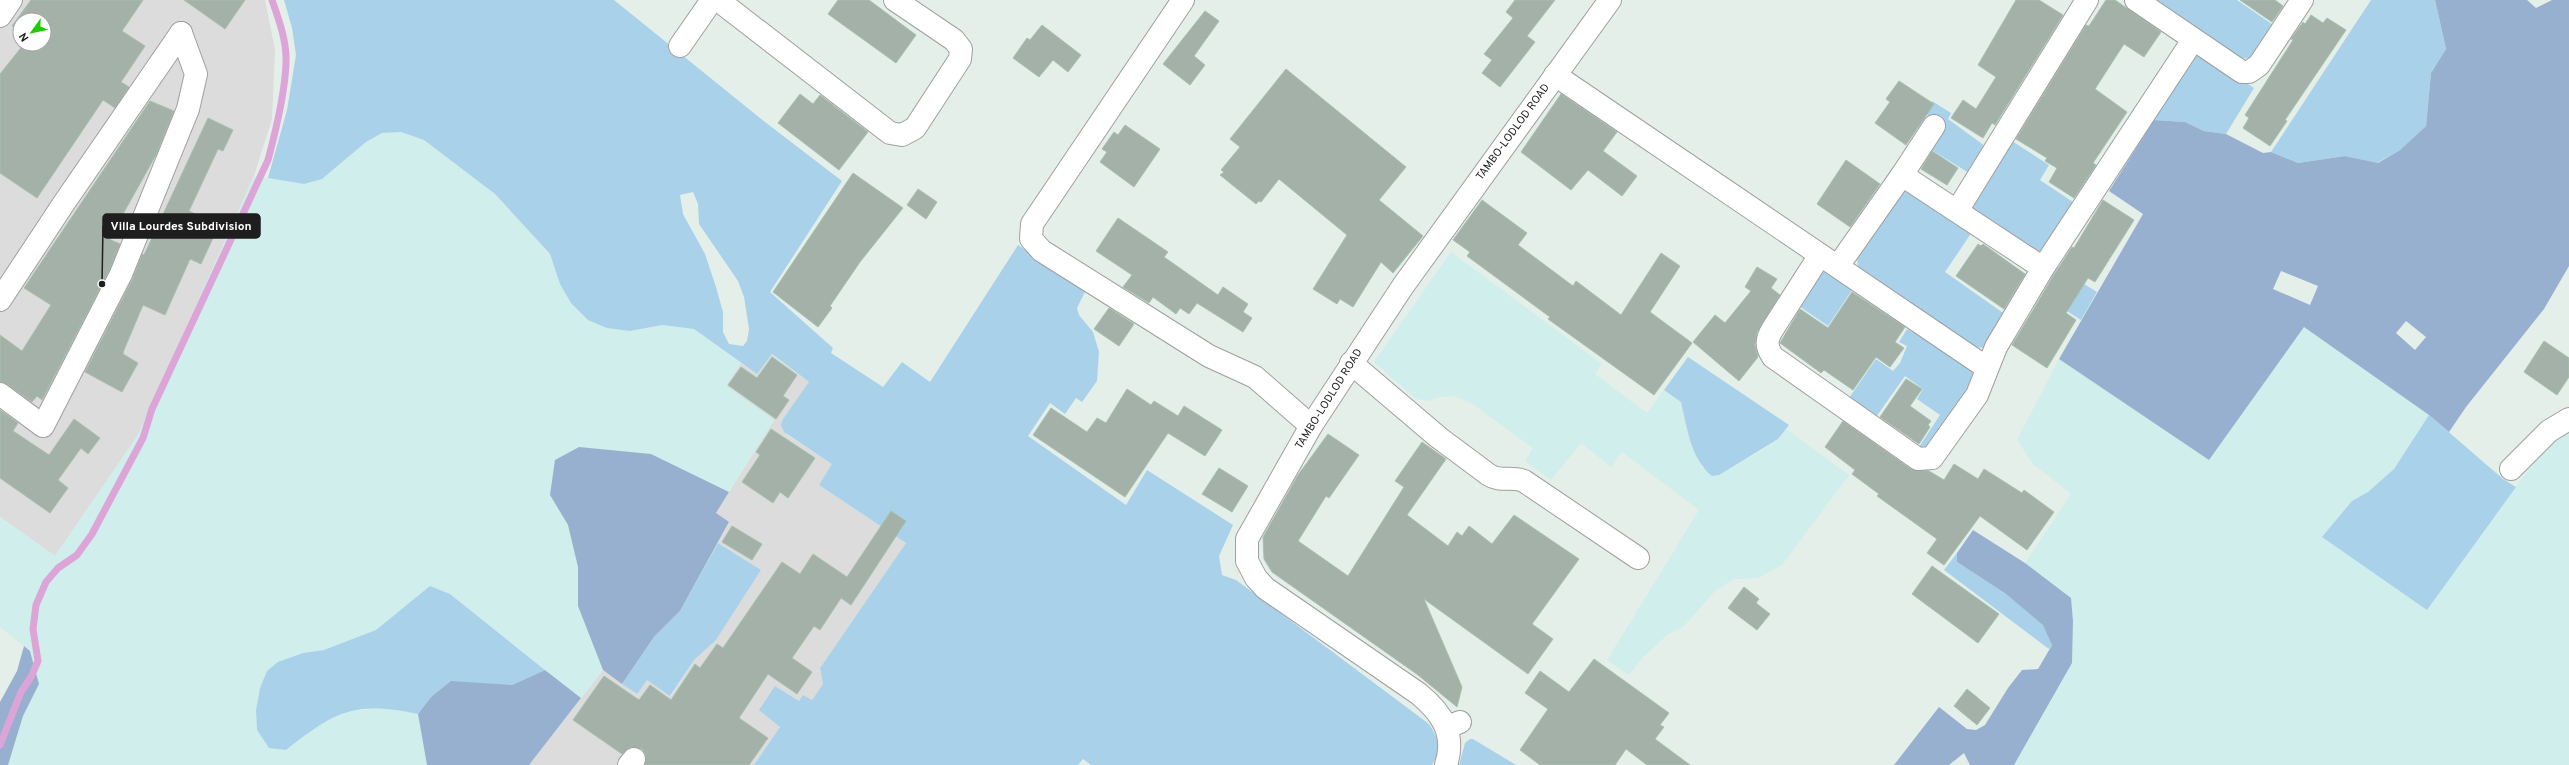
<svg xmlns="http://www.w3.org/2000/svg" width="2569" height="765" viewBox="0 0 2569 765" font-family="Overpass,sans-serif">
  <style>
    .residential { fill: #dbdcdb; fill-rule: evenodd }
    .farmland { fill: #cfeeec }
    .grass { fill: #a9d2ea; fill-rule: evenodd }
    .forest { fill: #98b0cf; fill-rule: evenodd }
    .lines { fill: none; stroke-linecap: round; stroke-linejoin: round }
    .stream { stroke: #dda4d8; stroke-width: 7 }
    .building { fill: #a3b1a8; stroke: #a6c1ae }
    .minor-casing { stroke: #9f9f9f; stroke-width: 24 }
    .tertiary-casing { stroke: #9f9f9f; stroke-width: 24 }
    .minor { stroke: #fff; stroke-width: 22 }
    .tertiary { stroke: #fff; stroke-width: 22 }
    .labels { text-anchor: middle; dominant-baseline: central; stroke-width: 4; stroke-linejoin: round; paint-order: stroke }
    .street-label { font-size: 11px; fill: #1e1e1e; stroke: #fff }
    .leader { fill: none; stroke: #1e1e1e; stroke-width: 1.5 }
    .callout-dot { fill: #1e1e1e; stroke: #fff; stroke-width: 1.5 }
    .callout { fill: #1e1e1e; stroke: #1e1e1e; stroke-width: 1.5 }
    .callout-label { font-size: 12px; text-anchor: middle; font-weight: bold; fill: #fff }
  </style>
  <rect width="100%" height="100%" fill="#e4efea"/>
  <g class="residential">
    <path d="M0 0H265L275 50 272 119 254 176 138 435 55 556 0 517ZM20 20H44V44H20Z"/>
    <path d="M771 354 810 383 783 419 787 435 833 464 819 485 906 543 820 668 823 684 812 700 799 701 775 686 780 727 754 765H637L646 752 633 742 616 765H529L603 670 636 694 647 680 671 696 694 660 716 640 761 570 718 543 729 523 716 513 774 420 726 386 741 363 757 374Z"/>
  </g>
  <g class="farmland">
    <path d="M401 132 424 140 495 194 550 255 560 284 630 331 662 325 694 329 741 363 726 386 774 420 729 492 651 454 550 495 568 525 578 567V606L603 670 581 698 450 594 395 614 376 630 353 640 324 650 303 653 260 688 256 710 257 730 286 750 321 723 348 711 386 708 418 714 427 765H8L23 716 39 684 30 651 0 627V517L55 556 138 435 254 176 304 184 322 179 366 142 382 133Z"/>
    <path d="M1451 252 1602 364 1595 374 1647 413 1664 390 1681 402 1688 434 1702 468 1719 475 1737 463 1758 453 1778 439 1786 429 1849 475 1782 565 1758 578 1734 579 1715 591 1684 626 1667 635 1642 658 1629 675 1607 660 1699 510 1622 452 1611 467 1581 443 1551 480 1525 461 1533 448 1471 403 1454 396 1439 397 1428 401 1416 399 1374 362Z"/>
    <path d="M2304 327 2429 415 2394 469 2368 492 2352 501 2406 594 2427 610 2548 442 2565 434 2569 435V765H2014L2072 663 2073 621 2071 598 2025 563 2071 494 2033 464 2017 440 2059 359 2209 460Z"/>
  </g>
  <g class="grass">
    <path d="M284 0H614L765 122 842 181 770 292 833 348 831 353 883 387 902 362 930 382 1018 245 1086 290 1077 308 1079 315 1093 332 1099 352 1097 381 1082 402 1076 398 1065 414 1050 403 1028 436 1126 505 1147 470 1233 525 1219 556 1222 575 1236 580 1429 724C1439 739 1442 749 1432 765H1091L1083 759 1078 765H754L780 727 759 710 775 686 799 701 803 695 812 700 823 684 820 668 906 543 819 485 832 464 784 432 781 425 783 419 809 382 772 354 757 374 694 329 662 325 630 331 607 328 588 320 571 303 560 284 550 254 495 194 424 140 401 132 382 133 366 142 322 179 304 184 268 178 287 110 296 55 292 28ZM693 192 698 204 699 224 738 281 744 297 749 329 747 341 743 346 729 344 723 332V312L716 287 705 254 683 214 680 195Z"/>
    <path d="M2155 0H2237L2276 27 2250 59 2238 57Z"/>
    <path d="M2371 0H2435L2446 49 2431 73 2426 126 2400 150 2377 163 2345 156 2298 163 2271 152Z"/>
    <path d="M2196 54H2202L2254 88 2226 134 2204 131 2185 122 2154 120 2186 64Z"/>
    <path d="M1932 101 1951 113 1948 119 1985 146 1969 173 1930 149 1944 127 1925 113Z"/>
    <path d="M2012 141 2049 165 2040 180 2073 202V205L2040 255 1971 209Z"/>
    <path d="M1910 191 1972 232 1945 272 2006 315 1985 348 1973 347 1858 267 1857 258 1902 193Z"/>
    <path d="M2057 267 2097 292 2081 320 2042 295Z"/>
    <path d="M1824 268 1854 287 1828 326 1799 306Z"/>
    <path d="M1907 329C1928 340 1966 357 1976 379L1924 449 1919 447 1940 415 1917 399 1923 389 1905 376 1876 417 1849 398 1876 359 1893 371 1900 363 1907 346 1899 342Z"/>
    <path d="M1688 357 1789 425 1778 439 1719 475 1712 476C1691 459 1687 428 1681 402L1664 390Z"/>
    <path d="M2429 415 2503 479 2516 487 2427 610 2322 537 2352 501 2368 492 2394 469Z"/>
    <path d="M718 543 761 570 716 640 694 660 670 696 647 680 637 694 622 684 654 637 680 611Z"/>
    <path d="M1957 553V562L2006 594 2044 625 2052 645 2049 649 1944 570Z"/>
    <path d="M430 586 450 594 545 670 512 685 451 682 431 697 418 714C353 701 336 711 286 750L269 748 257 730 256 710 260 688 267 671 278 662 303 653 324 650 376 630Z"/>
    <path d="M1470 739H1473L1516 765H1459L1465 743Z"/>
  </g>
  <g class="forest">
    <path d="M2435 0H2527L2536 8 2552 0H2569V266L2544 309 2466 407 2449 432 2429 415 2304 327 2209 460 2059 359 2143 214 2109 191 2154 120 2185 122 2204 131 2226 134 2263 153 2271 152 2298 163 2345 156 2378 163 2400 150 2426 126 2431 73 2446 49ZM2281 271 2318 286 2310 305 2273 289ZM2406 321 2426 337 2415 350 2396 333Z"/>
    <path d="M579 447 651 454 729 492 716 513 729 522 680 611 654 637 622 684 603 670 578 606V567L568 525 550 495 555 460Z"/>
    <path d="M1973 530 2025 563 2071 598 2073 621 2072 663 2014 765H1970L1964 753 1949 765H1894L1939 707 1967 729 1976 730 1985 725 2008 688 2022 670 2038 669 2052 645 2043 625 2006 594 1957 562V553Z"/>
    <path d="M24 646 30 651 39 684 23 716 8 765H0V702L17 671Z"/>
    <path d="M545 670 581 698 529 765H427L418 714 431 697 451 681 512 685Z"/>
  </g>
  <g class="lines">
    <path class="stream" d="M0 745 21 692 31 677 38 661 33 629 36 605 46 582 58 568 77 555 92 534 143 438 152 409 268 160C276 130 285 93 286 63 287 42 279 20 272 0"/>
  </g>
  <g class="building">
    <path d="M31 0H143L122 31 145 46 121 82 129 87 115 108 103 100 37 198 0 173V74L24 44H44V20H20V32L12 26Z"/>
    <path d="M184 0H245L225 29Z"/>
    <path d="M838 0H869L916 35 896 63 828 14Z"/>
    <path d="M1515 0H1555L1527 36 1535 42 1500 87 1482 73 1492 60 1484 54 1513 18 1506 12Z"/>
    <path d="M2016 0H2039L2063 15 1995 125 1992 123 1983 138 1951 118 1963 100 1976 109 1996 77 1978 65Z"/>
    <path d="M2106 0H2115L2161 32 2144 57 2124 44 2095 89 2127 112 2093 163 2096 165 2074 198 2049 182 2057 168 2045 161 2047 158 2016 139 2086 25 2089 26Z"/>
    <path d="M2240 0H2275L2283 6 2272 22Z"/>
    <path d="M1205 11 1219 21 1194 56 1205 65 1190 85 1163 64Z"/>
    <path d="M2311 15 2323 23 2327 18 2346 30 2285 120 2287 121 2270 146 2243 128 2249 118 2245 115 2293 40 2291 39 2303 22 2305 24Z"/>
    <path d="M1042 25 1081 55 1068 72 1053 60 1039 77 1013 58 1027 38 1030 40Z"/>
    <path d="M1286 69 1406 167 1379 200 1423 236 1393 273 1381 262 1353 307 1340 299 1337 304 1313 289 1347 235 1279 179 1261 202 1259 201 1256 204 1220 175 1224 172 1221 170 1240 147 1230 139Z"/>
    <path d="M1899 81 1934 104 1906 145 1875 123 1890 102 1886 99Z"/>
    <path d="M800 94 813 104 820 95 868 132 839 170 778 123Z"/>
    <path d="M1561 94 1617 132 1603 151 1637 176 1622 196 1588 170 1571 190 1521 152Z"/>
    <path d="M150 101 174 111 156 155 109 239 120 244 110 269 42 400 37 396 32 402 7 384 0 382V335L22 351 51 305 24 288Z"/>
    <path d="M208 118 233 130 223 151 218 149 189 211 219 225 201 264 190 259 165 315 143 305 124 350 123 354 138 363 122 392 85 372 132 280 142 254 144 255Z"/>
    <path d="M1125 125 1160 149 1134 187 1100 162 1107 152 1102 149 1114 132 1118 135Z"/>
    <path d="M1932 151 1958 168 1947 185 1921 169Z"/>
    <path d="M1846 160 1880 184 1850 227 1817 204Z"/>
    <path d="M853 173 903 208 860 262 830 306 832 308 818 327 773 292Z"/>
    <path d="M918 189 937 202 926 219 907 205Z"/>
    <path d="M1482 200 1527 233 1518 245 1573 286 1576 281 1621 315 1661 253 1680 266 1650 312 1692 343 1654 395 1548 319 1550 317 1467 256 1470 252 1453 240Z"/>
    <path d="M2103 200 2134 220 2095 282 2088 278 2066 313 2076 320 2047 368 2012 345 2054 275 2072 247 2074 248Z"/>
    <path d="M1118 218 1168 252 1164 257 1218 295 1223 287 1248 304 1243 312 1252 318 1243 332 1197 303 1189 314 1180 308 1176 314 1153 297 1149 303 1123 287 1132 275 1096 251Z"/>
    <path d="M1978 244 1981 246 1983 244 2025 274 2004 309 1956 276Z"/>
    <path d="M1757 267 1777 279 1771 288 1780 295 1757 332 1755 345 1758 357 1739 381 1693 342 1715 315 1725 323 1751 291 1745 287Z"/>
    <path d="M1852 292 1905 327 1895 342 1904 348 1890 367 1876 357 1853 390 1824 370 1821 373 1780 343 1800 309 1828 328Z"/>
    <path d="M1109 308 1134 324 1119 346 1094 329Z"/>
    <path d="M2544 341 2569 358V377L2557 395 2524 372Z"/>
    <path d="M772 357 797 375 783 396 789 400 776 419 728 385 741 367 757 378Z"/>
    <path d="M1906 379 1922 389 1910 406 1931 421 1928 425 1930 427 1919 444 1880 417Z"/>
    <path d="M1127 389 1151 405 1154 401 1178 416 1184 406 1222 430 1205 456 1168 433 1125 497 1033 435 1051 408 1087 432 1097 418 1106 423Z"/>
    <path d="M0 410 18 423 13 431 49 455 74 419 100 438 88 454 81 448 58 480 68 488 50 513 0 478Z"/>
    <path d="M1843 421 1911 469 1929 471 1944 480 1954 464 1978 479 1984 469 2022 493 2024 490 2054 512 2027 550 1980 516 1944 565 1927 553 1937 539 1877 496 1879 494 1852 474 1855 470 1825 447Z"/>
    <path d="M771 429 815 458 788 498 780 492 773 503 742 482 760 455 756 452Z"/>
    <path d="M1328 434 1359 455 1329 498 1326 496 1298 541 1348 576 1404 487 1395 481 1422 442 1446 459 1407 515 1448 546 1457 532 1462 536 1469 526 1492 544 1514 515 1579 559 1532 624 1553 639 1528 674 1424 599 1462 687 1457 707 1418 675 1272 572 1264 559 1263 537 1298 475Z"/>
    <path d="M1219 468 1248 486 1232 512 1202 494Z"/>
    <path d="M891 511 906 521 851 605 841 598 820 630 814 626 792 658 812 672 797 694 768 674 739 718 768 738 749 765H645L646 755 642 749 630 747 622 754 573 720 604 676 639 700 650 685 671 700 695 664 700 668 717 644 723 648 782 562 800 574 813 554 847 577Z"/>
    <path d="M732 526 762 544 752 560 722 542Z"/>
    <path d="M1932 566 1999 614 1978 643 1912 594Z"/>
    <path d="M1744 587 1759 599 1756 603 1770 614 1757 630 1728 608Z"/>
    <path d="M1594 659 1669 713 1660 725 1664 727 1655 739 1690 765H1647L1626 749 1615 765H1540L1520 750 1548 709 1525 693 1540 671 1569 692Z"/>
    <path d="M1967 689 1990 708 1977 725 1954 706Z"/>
  </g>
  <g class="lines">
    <g class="minor-casing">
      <g id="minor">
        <path d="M718 0 890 133 902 135 915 128 960 59 961 49 954 40 895 0"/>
        <path d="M1183 0 1032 224 1031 239 1042 251 1209 356 1255 377 1311 426"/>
        <path d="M2136 0 2242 72H2249L2259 65 2302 0"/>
        <path d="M0 16 11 0"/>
        <path d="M680 46 712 0"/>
        <path d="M1555 75 1987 368"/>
        <path d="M1902 175 2043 268"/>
        <path d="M1957 211 2087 0"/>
        <path d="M1820 255 1772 330C1766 340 1766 347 1773 357L1918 459 1932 458 1977 395 1996 347 2043 268 2193 40"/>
        <path d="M1838 266 1902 175 1934 126"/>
        <path d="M0 300 64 203 181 33"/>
        <path d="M1351 363 1438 437 1489 475C1500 482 1512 476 1524 481L1638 558"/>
        <path d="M0 394 43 426 121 274 188 109 196 74 181 33"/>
        <path d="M2511 469 2549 431 2569 419"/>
        <path d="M1447 727 1460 722"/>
        <path d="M629 765 634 759"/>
      </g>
    </g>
    <g class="tertiary-casing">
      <path id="tertiary" d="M1446 765C1456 734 1442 713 1419 694L1265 588 1256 578 1247 561V539L1311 426 1403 286 1610 0"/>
    </g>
    <use href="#minor" class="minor"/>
    <use href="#tertiary" class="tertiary"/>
  </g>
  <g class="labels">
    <g class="street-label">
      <text transform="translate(1513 132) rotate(-54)">TAMBO-LODLOD ROAD</text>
      <text transform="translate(1329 399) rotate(-58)">TAMBO-LODLOD ROAD</text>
    </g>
  </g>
  <path class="leader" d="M102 284L103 226"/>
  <circle class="callout-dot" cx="102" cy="284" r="4"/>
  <rect class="callout" x="103" y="214" width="157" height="24" rx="4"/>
  <g class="callout-label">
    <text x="181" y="230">Villa Lourdes Subdivision</text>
  </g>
  <g transform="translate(32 32) rotate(237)"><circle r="19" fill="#ffffff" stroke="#a5a5a5"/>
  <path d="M0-3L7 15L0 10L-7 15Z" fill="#1ccc00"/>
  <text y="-6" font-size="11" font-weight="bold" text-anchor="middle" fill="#1e1e1e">N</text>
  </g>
</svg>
